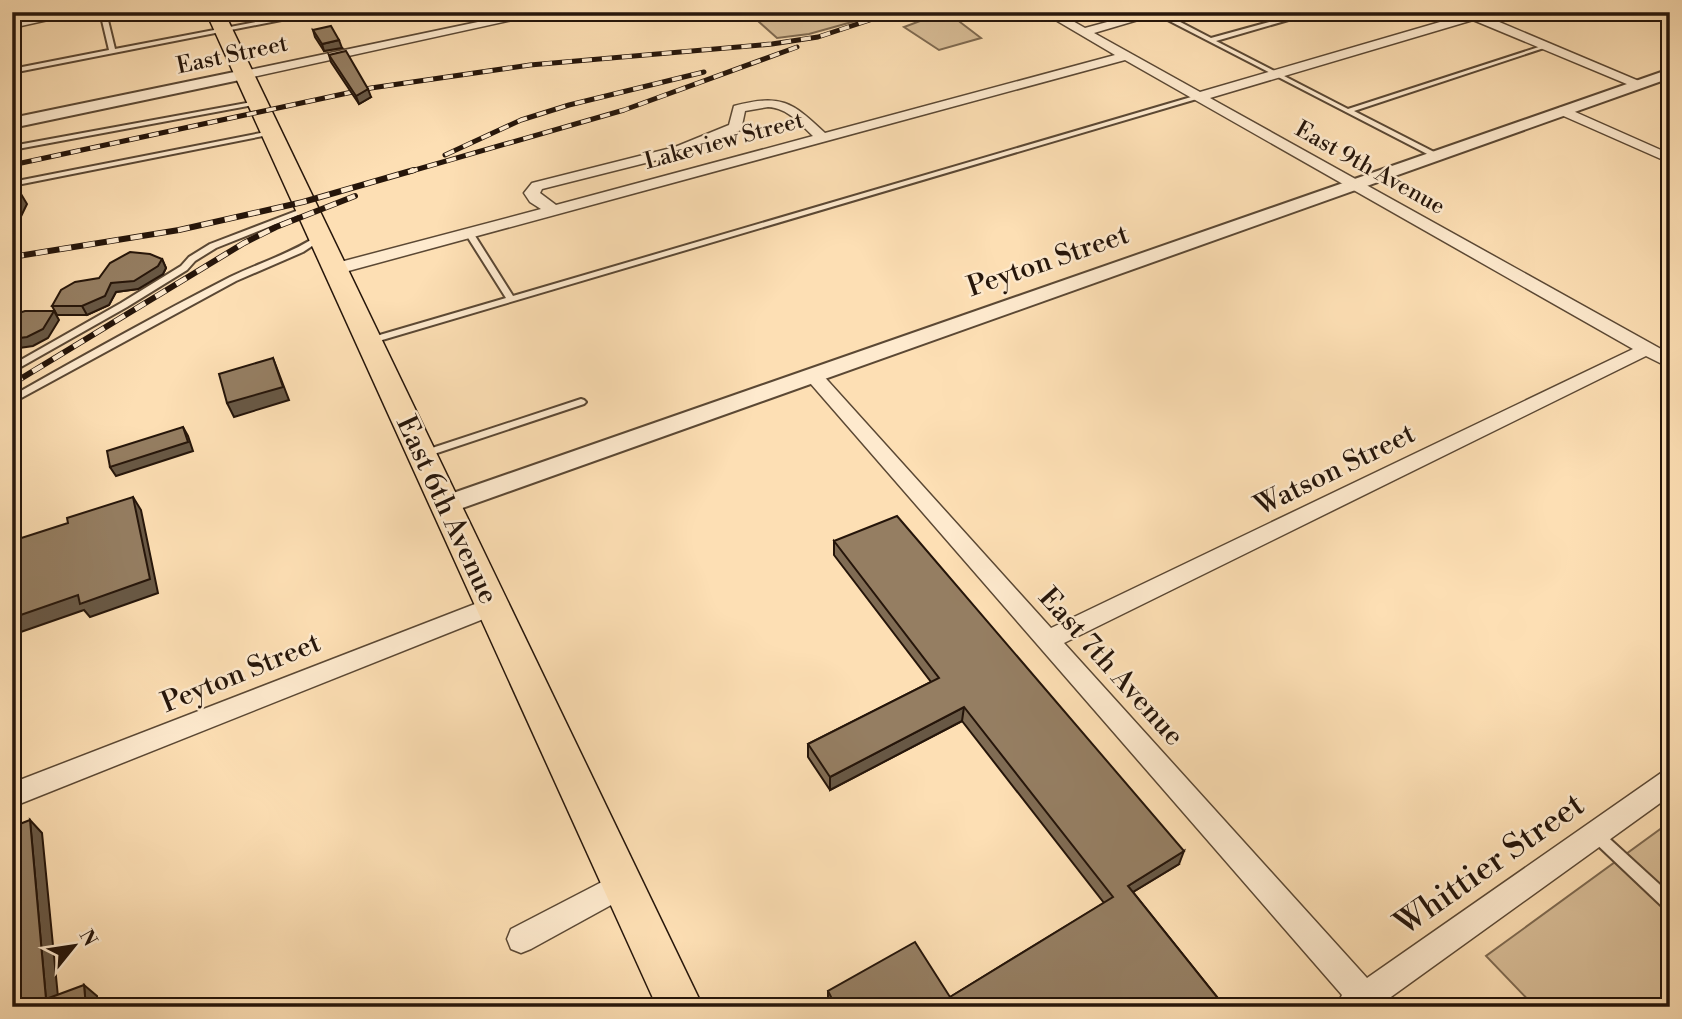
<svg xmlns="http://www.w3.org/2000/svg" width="1682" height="1019" viewBox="0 0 1682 1019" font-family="'Libre Bodoni',serif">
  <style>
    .green { fill: #d8bd97; stroke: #7e6950; stroke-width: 2 }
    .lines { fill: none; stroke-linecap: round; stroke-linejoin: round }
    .service-casing { stroke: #5b4834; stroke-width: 4 }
    .minor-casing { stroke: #5b4834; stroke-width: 3 }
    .tertiary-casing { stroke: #5b4834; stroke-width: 4 }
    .primary-casing { stroke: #25150a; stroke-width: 3 }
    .service { fill: #feeace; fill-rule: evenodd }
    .minor { fill: #feeace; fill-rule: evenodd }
    .tertiary { fill: #feeace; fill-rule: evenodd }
    .primary { fill: #fddfb4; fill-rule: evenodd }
    .rail-far1-casing { stroke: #25150a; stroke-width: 5 }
    .rail-casing { stroke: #25150a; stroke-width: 6 }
    .rail-far1 { stroke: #feeace; stroke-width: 3.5; stroke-dasharray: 10; stroke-linecap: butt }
    .rail { stroke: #feeace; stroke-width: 4.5; stroke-dasharray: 12; stroke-linecap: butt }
    .wall { fill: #806c54; stroke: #25150a; stroke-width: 2 }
    .shaded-wall { fill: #685845; stroke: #25150a; stroke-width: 2 }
    .building { fill: #957e62; stroke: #25150a; stroke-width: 2 }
    .labels { text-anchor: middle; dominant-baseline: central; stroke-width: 5; stroke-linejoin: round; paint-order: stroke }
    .far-street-label { font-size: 23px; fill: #25150a; stroke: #feeace }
    .street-label { font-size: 28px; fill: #25150a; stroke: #feeace }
    .near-street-label { font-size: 33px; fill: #25150a; stroke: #feeace }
  </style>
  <rect width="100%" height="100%" fill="#fddfb4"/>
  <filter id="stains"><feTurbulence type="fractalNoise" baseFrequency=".00286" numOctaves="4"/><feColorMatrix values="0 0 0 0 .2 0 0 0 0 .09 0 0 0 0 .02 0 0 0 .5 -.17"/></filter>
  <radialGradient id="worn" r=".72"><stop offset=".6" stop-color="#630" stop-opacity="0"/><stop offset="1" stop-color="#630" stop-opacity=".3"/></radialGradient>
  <g class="green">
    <path d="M748 12H888L809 34 777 38Z"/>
    <path d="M944 12H979L956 19 981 38 939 50 904 27Z"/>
    <path d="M1670 822V1007H1535L1486 956Z"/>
  </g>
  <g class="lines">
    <g class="service-casing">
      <g id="service">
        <path d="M100 12H106L115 49 308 12H322L12 73V69L109 50Z"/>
        <path d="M1156 12H1161L1211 38 1305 12H1316L1216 41 1348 109 1545 45 1550 46 1354 111 1438 154V158H1435L1156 14Z"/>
        <path d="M1198 95 1201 97 1200 98 372 343 369 344 365 341 366 339 506 298 465 233 466 231H472L513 296Z"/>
        <path d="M257 101 259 102V104L12 150V146Z"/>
        <path d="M271 131 273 132V134L12 186V182Z"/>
        <path d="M304 208H307L311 210 216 248 195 261 187 270 127 307 12 372V365L121 303 181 266 189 257 210 244Z"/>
        <path d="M317 236H323L324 238 303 252 236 281 12 403V396C84 355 156 315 230 277 259 263 290 254 317 236Z"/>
        <path d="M581 399 584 400 586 402 584 404 428 456H420L419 454 420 452Z"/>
        <path d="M1595 828 1600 830 1670 894V911L1665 909 1590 838 1588 834 1590 830Z"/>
      </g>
    </g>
    <g class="minor-casing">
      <g id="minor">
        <path d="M57 12H84L12 28V20Z"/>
        <path d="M525 12H549L244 79 238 75 244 71Z"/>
        <path d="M1042 12H1057L1085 28 1144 12H1165L1094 33 1200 92 1464 15V12H1492L1485 16 1646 84 1644 87H1634L1473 20 1210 98 1670 354V368L1646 356 1064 643 1367 978 1661 773 1670 770V796L1377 1007H1336L1342 995 804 376 813 370 820 372 1051 628 1633 349 1125 60 341 273 335 274 327 269 329 265 541 209 530 202 524 193 532 183 675 147 729 125 734 106C781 94 791 101 825 133L1115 55ZM768 107C788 108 799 123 813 136L556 205 540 193 542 189 685 153 741 130 745 111Z"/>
        <path d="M1564 107 1670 154V163L1559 114V108Z"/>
        <path d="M493 597 501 600 504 606 501 612 12 807V783Z"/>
        <path d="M623 871 633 875 637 884 633 893 531 949 521 953 511 949 507 939 511 929Z"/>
      </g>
    </g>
    <g class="tertiary-casing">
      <g id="tertiary">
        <path d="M1670 69V78L454 511 445 514 436 511 433 505 436 499Z"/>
        <path d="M244 70 249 72 252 75 249 78 12 128V118Z"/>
      </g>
    </g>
    <g class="primary-casing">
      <path id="primary" d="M206 12H224L703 1007H657Z"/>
    </g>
    <use href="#service" class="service"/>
    <use href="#minor" class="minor"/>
    <use href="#tertiary" class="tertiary"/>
    <use href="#primary" class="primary"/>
    <g class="rail-far1-casing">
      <g id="rail-far1">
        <path d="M445 155 521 120 569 105 704 72"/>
        <path d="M12 165 371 88 530 65 772 44 818 37 894 12"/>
        <path d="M408 172 624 110 797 47"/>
      </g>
    </g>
    <g class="rail-casing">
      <g id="rail">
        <path d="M12 257 179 230 303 202 414 170"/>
        <path d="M12 384 244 243 276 227 355 196"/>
      </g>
    </g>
    <use href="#rail-far1" class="rail-far1"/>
    <use href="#rail" class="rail"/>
  </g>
  <g class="wall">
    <path d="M313 30 342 48 324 51 315 37Z"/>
    <path d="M329 55 371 97 359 104 331 62Z"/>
    <path d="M162 259 166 268 163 274 138 289 116 292 109 305 87 315H57L52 306Z"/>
    <path d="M834 541 1179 864 1133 892 1225 1007H830L828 1002V991L950 997 1104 903 962 721 830 790 808 757V744L931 682 834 555Z"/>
  </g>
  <g class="shaded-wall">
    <path d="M339 40 342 48 324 51 322 44Z"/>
    <path d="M368 89 371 97 359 104 356 96Z"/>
    <path d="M18 189 27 204 12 235V200Z"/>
    <path d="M162 259 166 268 163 274 138 289 116 292 109 305 87 315 82 306 111 283Z"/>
    <path d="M54 311 59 320 48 338 33 346 12 349V339Z"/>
    <path d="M273 358 289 400 234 417 227 403Z"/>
    <path d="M183 427 188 436 193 451 116 476 110 467Z"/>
    <path d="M133 497 141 510 158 593 90 617 84 610 12 635V618Z"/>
    <path d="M964 707 962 721 830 790V777Z"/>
    <path d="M30 820 42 833 59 1007 46 999Z"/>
    <path d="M1184 851 1179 864 1123 898 1128 886Z"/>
    <path d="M84 985 97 996 98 1007H86Z"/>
  </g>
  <g class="building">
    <path d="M331 26 339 40 322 44 313 30Z"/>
    <path d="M346 51 368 89 356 96 329 55Z"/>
    <path d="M12 189H18L12 200Z"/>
    <path d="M130 252 150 254 162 259 158 266 134 281 111 283 105 296 82 306H52L61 290 75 282 99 278 110 263Z"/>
    <path d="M25 311H54L43 329 27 337 12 339V315Z"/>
    <path d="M273 358 283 387 227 403 219 374Z"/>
    <path d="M183 427 188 442 110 467 107 451Z"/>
    <path d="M133 497 150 579 80 604 78 595 12 618V541L68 523 67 518Z"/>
    <path d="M897 516 1184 851 1128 886 1225 1007H836L828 991 915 942 950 997 1113 897 964 707 830 777 808 744 939 678 834 541Z"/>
    <path d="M30 820 46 999 84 985 86 1007H12V827Z"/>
  </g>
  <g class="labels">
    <g class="far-street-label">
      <text transform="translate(232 55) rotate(-12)">East Street</text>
      <text transform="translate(724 141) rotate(-15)">Lakeview Street</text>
      <text transform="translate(1370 168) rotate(29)">East 9th Avenue</text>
    </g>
    <g class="street-label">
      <text transform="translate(1048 261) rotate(-19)">Peyton Street</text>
      <text transform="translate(1335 470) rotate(-26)">Watson Street</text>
      <text transform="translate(447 510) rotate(65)">East 6th Avenue</text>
      <text transform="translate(1111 667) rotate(48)">East 7th Avenue</text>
      <text transform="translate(241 673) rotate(-22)">Peyton Street</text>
    </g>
    <g class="near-street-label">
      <text transform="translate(1490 865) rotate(-35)">Whittier Street</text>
    </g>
  </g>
  <rect width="1682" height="1019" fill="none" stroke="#fddfb4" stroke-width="42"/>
  <rect x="14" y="14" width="1654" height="991" fill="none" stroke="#25150a" stroke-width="3.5"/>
  <rect x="21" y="21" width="1640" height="977" fill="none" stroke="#25150a" stroke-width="2"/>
  <g transform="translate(74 946) rotate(60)" stroke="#feeace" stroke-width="5" paint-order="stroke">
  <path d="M0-5L12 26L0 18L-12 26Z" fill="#25150a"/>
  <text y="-10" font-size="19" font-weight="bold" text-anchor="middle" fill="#25150a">N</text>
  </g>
  <rect width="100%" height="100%" filter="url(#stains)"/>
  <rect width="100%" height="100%" fill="url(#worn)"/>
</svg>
